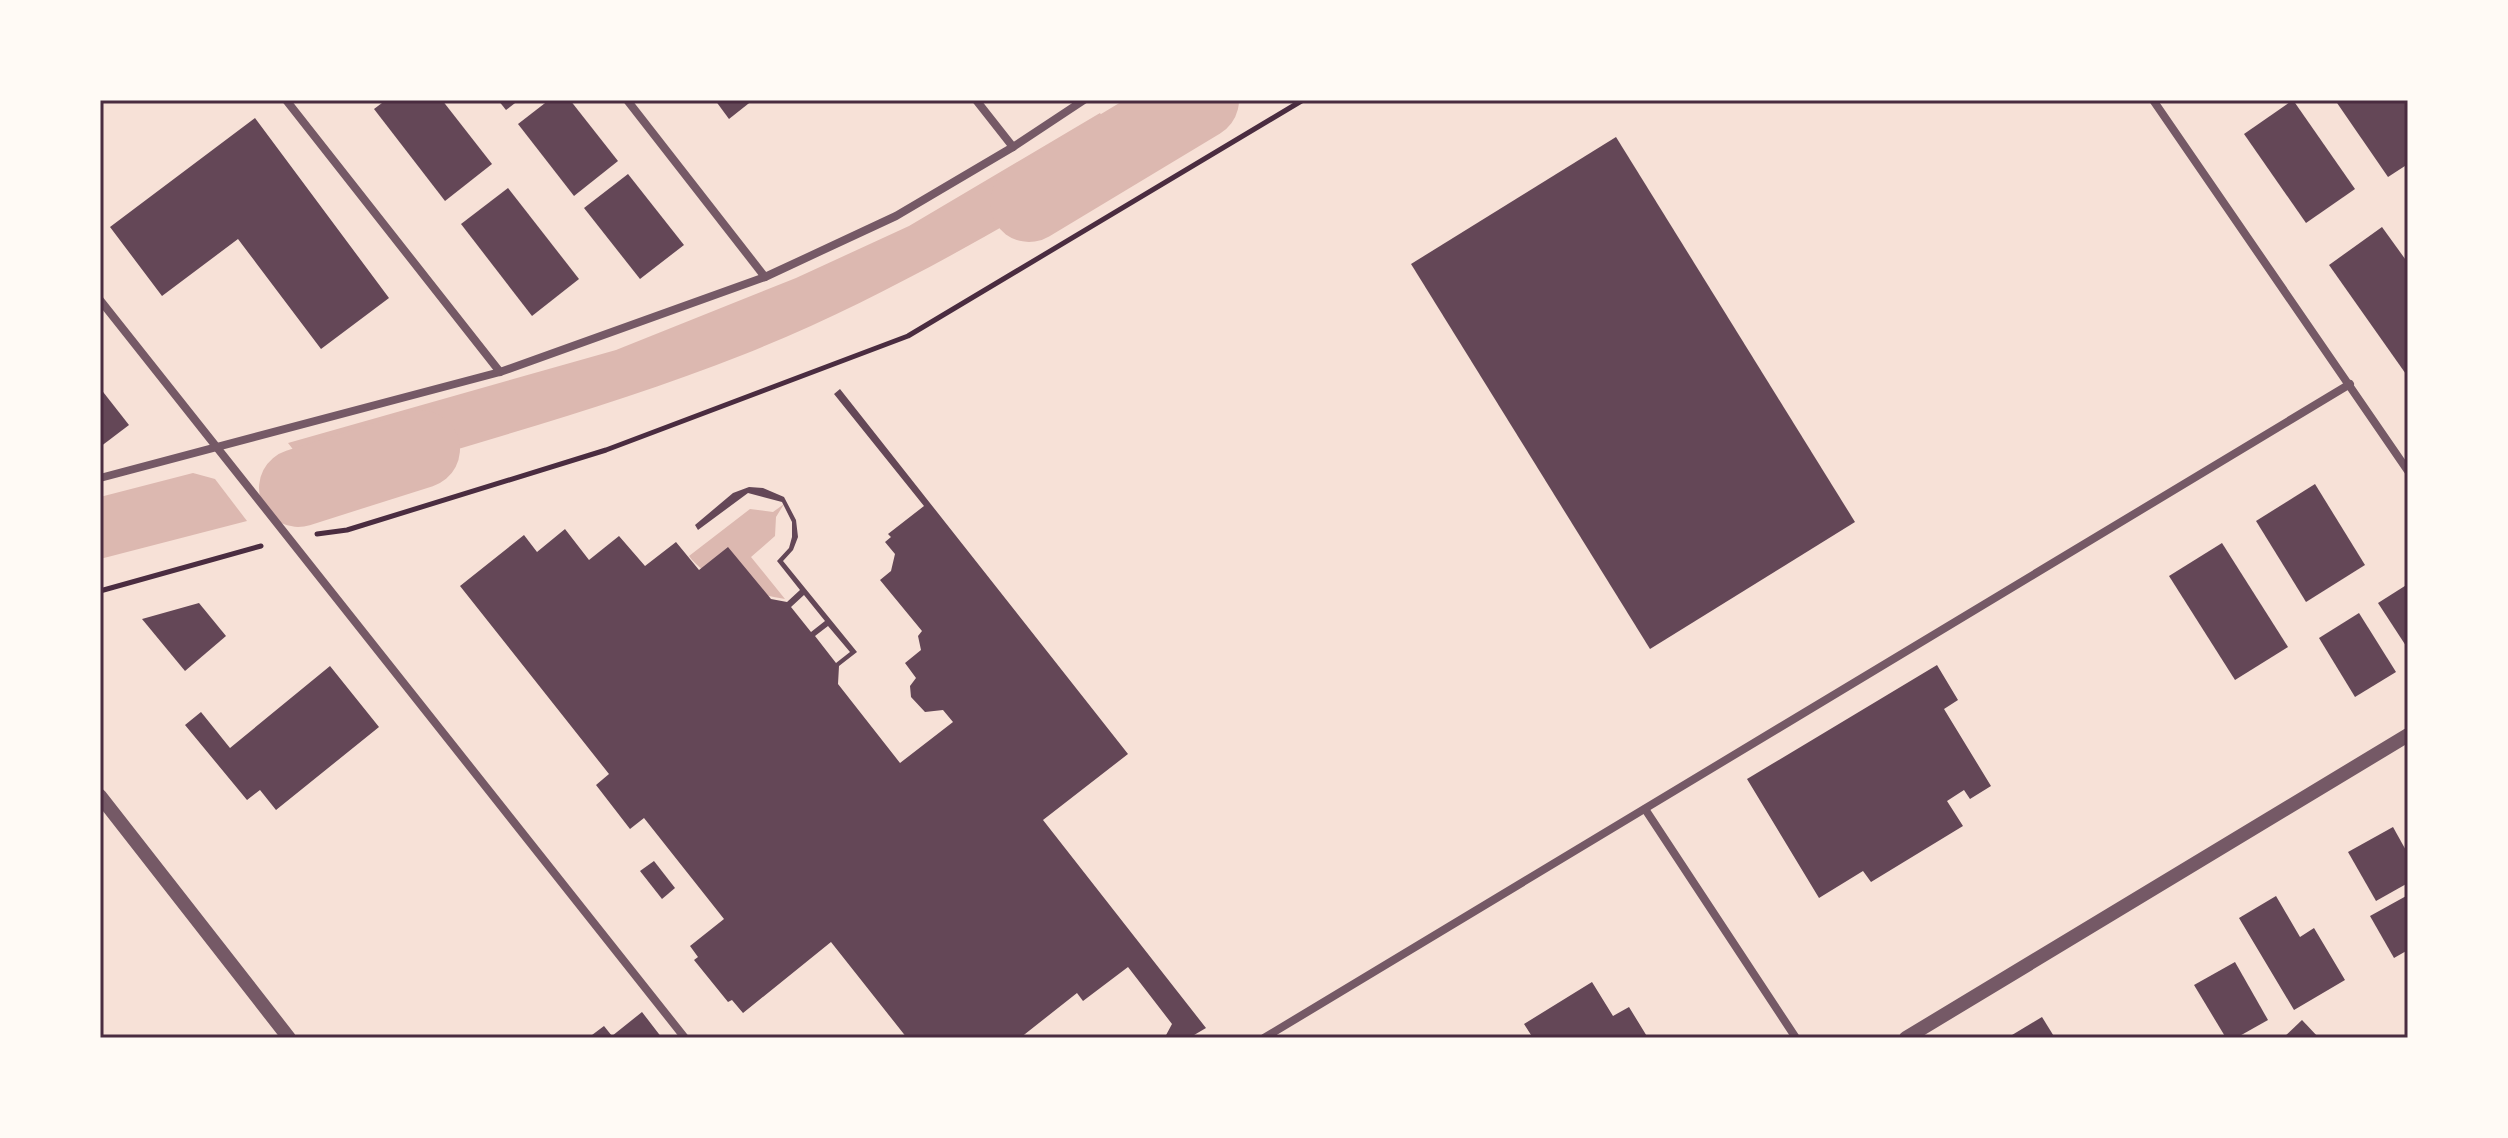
<svg xmlns="http://www.w3.org/2000/svg" width="2508" height="1138" viewBox="0 0 2508 1138" font-family="Raleway,sans-serif">
  <style>
    .water { fill: #dcb8b0 }
    .lines { fill: none; stroke-linecap: round; stroke-linejoin: round }
    .river { stroke: #dcb8b0; stroke-width: 78 }
    .building { fill: #644757; fill-rule: evenodd }
    .path { stroke: #4a2c40; stroke-width: 5 }
    .minor { stroke: #755966; stroke-width: 8 }
    .tertiary { stroke: #755966; stroke-width: 14 }
    .neatline { fill: none; stroke: #4a2c40; stroke-width: 3 }
  </style>
  <rect width="100%" height="100%" fill="#f7e1d7"/>
  <g class="water">
    <path d="M1100 113 1125 155C1002 228 878 301 745 354 608 408 464 446 324 489L288 443 616 350 796 278 909 226Z"/>
    <path d="M193 473 215 479 247 521 100 559V497Z"/>
    <path d="M784 504 776 517 775 536 751 557 785 599C754 594 709 583 689 556L750 509 773 512Z"/>
  </g>
  <g class="lines">
    <g class="river">
      <path d="M1029 203 1200 100"/>
      <path d="M298 488 421 449"/>
    </g>
  </g>
  <g class="building">
    <path d="M386 100H442L492 164 445 201 374 109Z"/>
    <path d="M498 100H519L506 110Z"/>
    <path d="M549 100H570L618 161 574 196 518 124Z"/>
    <path d="M715 100H753L729 119Z"/>
    <path d="M2293 100 2355 189 2306 223 2244 134Z"/>
    <path d="M2335 100H2403L2408 107V164L2388 177Z"/>
    <path d="M255 118 389 298 321 349 238 239 162 296 110 227Z"/>
    <path d="M1616 137 1855 522 1650 649 1411 264Z"/>
    <path d="M628 174 684 245 640 279 584 208Z"/>
    <path d="M508 188 579 279 532 316 461 224Z"/>
    <path d="M2382 227 2408 263V377L2329 265Z"/>
    <path d="M100 388 129 425 100 447Z"/>
    <path d="M840 389 1128 754 1043 820 1206 1028 1189 1038 1165 1037 1172 1024 1128 967 1083 1001 1077 993 1020 1038H907L831 942 743 1013 732 1000 728 1002 694 960 698 957 690 946 724 919 644 818 630 829 596 785 609 774 460 586 524 535 537 552 565 529 589 560 619 536 645 566 676 542 699 570 728 547 771 599 787 602 800 590 777 561 789 548 792 537V522L782 502 748 493 698 530 695 525 733 493 749 487 763 488 784 497 796 520 798 537 793 550 783 561 857 652 839 666 838 684 900 763 953 722 943 710 925 712 911 697 910 686 916 678 905 663 921 650 918 636 922 631 880 580 891 571 895 554 885 542 891 537 888 534 924 506 834 394ZM804 595 825 621 811 632 791 607ZM828 626 850 652 836 663 815 636Z"/>
    <path d="M2315 484 2365 565 2306 602 2256 521Z"/>
    <path d="M2222 543 2288 647 2235 680 2169 576Z"/>
    <path d="M2408 584V649L2378 603Z"/>
    <path d="M199 603 226 636 185 671 142 619Z"/>
    <path d="M2359 613 2396 672 2355 697 2319 638Z"/>
    <path d="M1937 665 1958 700 1944 709 1991 786 1970 799 1964 790 1947 801 1963 826 1871 882 1863 871 1819 898 1747 779Z"/>
    <path d="M330 666 379 727 276 810 260 790 247 800 185 725 201 712 230 748Z"/>
    <path d="M2393 827 2408 854V883L2376 901 2348 852Z"/>
    <path d="M654 861 675 888 662 899 640 871Z"/>
    <path d="M2408 895V950L2394 958 2370 916Z"/>
    <path d="M2276 896 2300 937 2314 928 2345 980 2294 1010 2239 918Z"/>
    <path d="M2235 962 2268 1020 2236 1038H2226L2194 985Z"/>
    <path d="M1592 982 1613 1016 1629 1007 1648 1038H1533L1524 1024Z"/>
    <path d="M642 1012 662 1038H588L604 1026 612 1036Z"/>
    <path d="M2042 1017 2055 1038H2007Z"/>
    <path d="M2302 1020 2319 1038H2283Z"/>
  </g>
  <g class="lines">
    <g class="path">
      <path d="M317 534 347 530 606 450 908 336 1303 100"/>
      <path d="M100 591 261 546"/>
    </g>
    <g class="minor">
      <path d="M286 100 500 372"/>
      <path d="M627 100 765 277"/>
      <path d="M976 100 1013 147"/>
      <path d="M2153 100 2408 471"/>
      <path d="M100 300 685 1038"/>
      <path d="M100 478 500 372 765 277 896 216 1013 147 1084 100"/>
      <path d="M1645 809 1796 1038"/>
      <path d="M1264 1038 2350 384"/>
    </g>
    <g class="tertiary">
      <path d="M100 796 289 1038"/>
      <path d="M1906 1038 2408 735"/>
    </g>
  </g>
  <rect width="2508" height="1138" fill="none" stroke="#fffaf5" stroke-width="204"/>
  <rect x="102" y="102" width="2304" height="934" class="neatline"/>
</svg>
